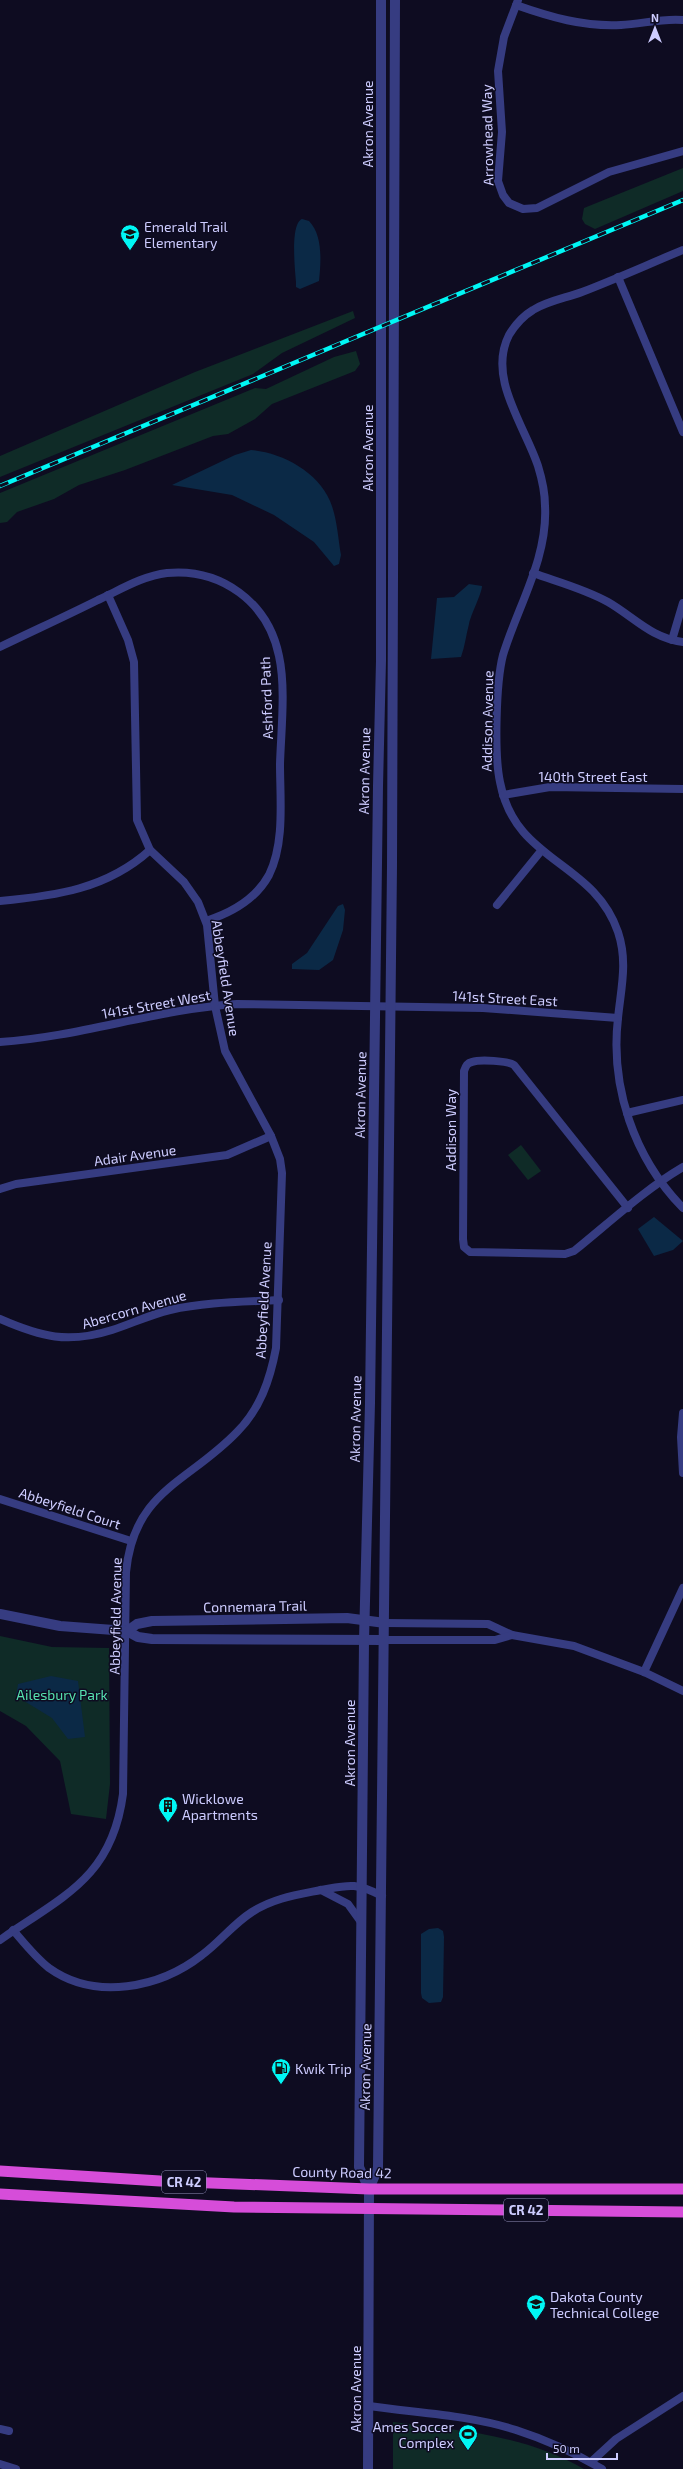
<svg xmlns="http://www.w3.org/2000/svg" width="683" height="2469" viewBox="0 0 683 2469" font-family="'Exo 2',sans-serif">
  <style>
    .green { fill: #0f2b27 }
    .water { fill: #0b2946 }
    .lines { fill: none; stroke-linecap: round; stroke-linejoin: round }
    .minor { stroke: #363c81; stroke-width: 8 }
    .tertiary { stroke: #363c81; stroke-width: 10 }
    .trunk { stroke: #d64dd9; stroke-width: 11 }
    .rail-casing { stroke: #00f7f5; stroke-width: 4.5 }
    .rail { stroke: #0e0c21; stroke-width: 3; stroke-dasharray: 9; stroke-linecap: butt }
    .labels { text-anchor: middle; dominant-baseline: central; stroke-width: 3; stroke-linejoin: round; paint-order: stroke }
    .shield { fill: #0e0c21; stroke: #9492bc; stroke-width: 1 }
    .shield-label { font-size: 13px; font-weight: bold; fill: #cdccff }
    .street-label { font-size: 14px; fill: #cdccff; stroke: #0e0c21 }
    .poi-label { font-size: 14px; fill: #cdccff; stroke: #0e0c21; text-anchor: start }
    .park-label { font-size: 14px; fill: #56e1af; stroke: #0e0c21 }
  </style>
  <rect width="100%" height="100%" fill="#0e0c21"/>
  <g class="green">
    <path d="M683 168V191L595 229 585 224 582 219 584 208Z"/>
    <path d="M353 311 355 318 282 353 253 374 0 477V456L195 372Z"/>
    <path d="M356 351 360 364 355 371 272 404 255 419 228 434 213 436 125 470 79 485 54 499 17 512 7 522 0 523V493L255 388 266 389 334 357Z"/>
    <path d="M521 1145 541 1171 528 1180 508 1155Z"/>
    <path d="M0 1636 52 1647 109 1648 110 1784 106 1819 71 1814 60 1761 26 1726 0 1711Z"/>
    <path d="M393 2422C458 2430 526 2435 584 2469H393Z"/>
  </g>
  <g class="water">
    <path d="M302 219 309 221C323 235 321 262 319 281L300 289 296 287V282C295 269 290 224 302 219Z"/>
    <path d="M251 450C282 453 317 471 330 501 337 517 338 538 341 555L339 564 334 566 314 542 274 515 232 495 172 485 235 455Z"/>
    <path d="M469 584 482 586C482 593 471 614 469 624 466 635 465 646 461 657L431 659 437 598 454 597Z"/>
    <path d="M343 904 345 910 343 930 333 960 319 970 292 969V964L307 953 338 906Z"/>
    <path d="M654 1217 683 1241 673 1250 654 1256 638 1229Z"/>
    <path d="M51 1676 78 1681 85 1737 68 1739 52 1718 16 1696 18 1684Z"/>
    <path d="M438 1928 443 1931 444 1937 443 1997 441 2002 429 2003 422 1998 421 1993V1934L429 1929Z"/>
  </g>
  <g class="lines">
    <g class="minor">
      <path d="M518 0 504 37 498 71 502 132 498 181 503 195 509 203 523 209 537 208 609 172 683 151"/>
      <path d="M516 5C550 17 584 27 621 25 642 24 662 18 683 20"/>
      <path d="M683 250C649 264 616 279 582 292 566 298 547 301 533 310 523 316 515 325 509 335 487 378 525 426 538 466 542 479 545 492 545 506 548 558 518 606 503 655 496 682 494 754 500 782 515 863 593 860 618 932 628 962 621 988 618 1018 610 1087 634 1158 683 1208"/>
      <path d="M618 277 683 432"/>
      <path d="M533 573C558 582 585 589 608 602 634 617 651 638 683 642"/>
      <path d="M672 640 683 603"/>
      <path d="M0 647C33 631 66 616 98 600 120 590 142 576 167 573 221 568 268 602 279 656 286 688 281 731 280 764 280 799 285 843 269 875 256 899 231 913 206 921"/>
      <path d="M503 795 550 787 683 789"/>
      <path d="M0 901C55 896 107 889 150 850"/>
      <path d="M497 905 541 851"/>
      <path d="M0 1042C80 1037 157 1009 237 1004L483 1008 618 1018"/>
      <path d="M627 1113 683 1100"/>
      <path d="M0 1189 16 1184 227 1155 271 1136"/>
      <path d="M628 1208 514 1065C508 1061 480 1059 472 1062 467 1063 466 1066 464 1071L463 1239 464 1247 470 1252 565 1254 574 1251C610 1222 644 1190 683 1167"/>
      <path d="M0 1319C41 1337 68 1344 112 1330 131 1324 149 1315 170 1310 206 1302 242 1302 279 1300"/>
      <path d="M683 1413 681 1437 683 1473"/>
      <path d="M0 1499 131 1541"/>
      <path d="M385 1623 488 1624 512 1635 574 1646 644 1672 683 1691"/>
      <path d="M385 1640H495L512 1635"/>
      <path d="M644 1672 683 1588"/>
      <path d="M321 1890 348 1904 361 1922"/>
      <path d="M13 1930C25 1944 35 1957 49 1968 95 2001 160 1988 202 1955 220 1942 233 1924 252 1912 274 1898 296 1895 321 1890 349 1885 355 1882 382 1896"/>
      <path d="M0 1940C63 1896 112 1878 123 1794L126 1572C134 1490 188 1483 237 1432 260 1409 270 1380 276 1348L282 1173 280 1159 271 1136 225 1051 215 1006 207 925 198 902 184 882 150 850 137 820 134 662 128 640 108 595"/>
      <path d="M369 2406C417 2413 470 2415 516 2430 547 2440 575 2453 602 2469"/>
      <path d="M0 2429 9 2431"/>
      <path d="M591 2462 616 2439 683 2396"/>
      <path d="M0 2464 16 2469"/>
    </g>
    <g class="tertiary">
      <path d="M0 1614 60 1626 127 1631 138 1637 152 1639 385 1640"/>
      <path d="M127 1631 137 1624 152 1621 347 1618 385 1623"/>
      <path d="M369 2189 359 2167 364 1641 370 1403 378 786 381 661V0"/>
      <path d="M368 2469 369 2189 378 2168 392 866 395 0"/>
    </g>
    <g class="trunk">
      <path d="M0 2171 160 2181 369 2189H683"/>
      <path d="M0 2194 234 2207 683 2212"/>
    </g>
    <g class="rail-casing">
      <path id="rail" d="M0 486 683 200"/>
    </g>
    <use href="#rail" class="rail"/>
  </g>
  <defs>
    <g id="school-pin" transform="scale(1)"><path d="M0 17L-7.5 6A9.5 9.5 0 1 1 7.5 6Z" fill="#00f7f5" stroke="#0e0c21"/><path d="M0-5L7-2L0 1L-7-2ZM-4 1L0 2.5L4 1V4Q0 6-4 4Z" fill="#111"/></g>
    <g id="building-pin" transform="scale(1)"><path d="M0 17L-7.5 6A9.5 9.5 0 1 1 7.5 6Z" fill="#00f7f5" stroke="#0e0c21"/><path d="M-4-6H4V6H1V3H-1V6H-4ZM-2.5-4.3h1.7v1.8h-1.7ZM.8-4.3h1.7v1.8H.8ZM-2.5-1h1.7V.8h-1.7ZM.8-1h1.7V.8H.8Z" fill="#111"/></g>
    <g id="fuel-pin" transform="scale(1)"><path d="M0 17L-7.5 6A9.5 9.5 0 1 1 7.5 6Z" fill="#00f7f5" stroke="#0e0c21"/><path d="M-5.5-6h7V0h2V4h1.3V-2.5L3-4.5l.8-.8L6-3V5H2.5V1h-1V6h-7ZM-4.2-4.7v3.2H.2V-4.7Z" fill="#111"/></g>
    <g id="university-pin" transform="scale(1)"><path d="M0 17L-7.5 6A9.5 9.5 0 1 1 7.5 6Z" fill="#00f7f5" stroke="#0e0c21"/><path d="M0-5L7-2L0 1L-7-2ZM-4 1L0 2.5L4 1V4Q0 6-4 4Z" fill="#111"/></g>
    <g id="stadium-pin" transform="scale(1)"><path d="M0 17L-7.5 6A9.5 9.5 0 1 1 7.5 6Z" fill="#00f7f5" stroke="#0e0c21"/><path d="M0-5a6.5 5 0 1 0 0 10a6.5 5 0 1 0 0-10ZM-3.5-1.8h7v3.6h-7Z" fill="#111"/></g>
  </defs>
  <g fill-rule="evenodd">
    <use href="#school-pin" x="130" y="234"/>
    <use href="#building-pin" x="168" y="1806"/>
    <use href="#fuel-pin" x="281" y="2068"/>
    <use href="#university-pin" x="536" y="2304"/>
    <use href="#stadium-pin" x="468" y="2434"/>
  </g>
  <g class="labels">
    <g class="shield">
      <rect x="162" y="2171" width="44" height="22" rx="3"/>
      <rect x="504" y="2199" width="44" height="22" rx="3"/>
    </g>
    <g class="shield-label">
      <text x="184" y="2182">CR 42</text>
      <text x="526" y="2210">CR 42</text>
    </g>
    <g class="street-label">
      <text transform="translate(367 124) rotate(-90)">Akron Avenue</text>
      <text transform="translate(487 135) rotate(-91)">Arrowhead Way</text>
      <text transform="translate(367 448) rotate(-90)">Akron Avenue</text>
      <text transform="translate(266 698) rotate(-92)">Ashford Path</text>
      <text transform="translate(487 721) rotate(-89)">Addison Avenue</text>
      <text transform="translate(364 771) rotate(-89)">Akron Avenue</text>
      <text x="593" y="776">140th Street East</text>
      <text transform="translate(226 978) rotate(81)">Abbeyfield Avenue</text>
      <text transform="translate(505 998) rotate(3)">141st Street East</text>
      <text transform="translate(156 1004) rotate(-10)">141st Street West</text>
      <text transform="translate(360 1095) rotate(-89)">Akron Avenue</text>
      <text transform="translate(450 1130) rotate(-90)">Addison Way</text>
      <text transform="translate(135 1155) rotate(-8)">Adair Avenue</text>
      <text transform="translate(263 1300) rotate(-87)">Abbeyfield Avenue</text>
      <text transform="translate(134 1309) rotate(-16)">Abercorn Avenue</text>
      <text transform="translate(355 1419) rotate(-89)">Akron Avenue</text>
      <text transform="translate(70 1508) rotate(18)">Abbeyfield Court</text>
      <text transform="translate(255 1606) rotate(-1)">Connemara Trail</text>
      <text transform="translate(115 1616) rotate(-89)">Abbeyfield Avenue</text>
      <text transform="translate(349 1743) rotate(-90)">Akron Avenue</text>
      <text transform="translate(365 2067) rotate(-89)">Akron Avenue</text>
      <text transform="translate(342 2172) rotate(1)">County Road 42</text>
      <text transform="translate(355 2389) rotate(-90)">Akron Avenue</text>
    </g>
    <g class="poi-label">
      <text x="144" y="226">Emerald Trail<tspan x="144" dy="16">Elementary</tspan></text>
      <text x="182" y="1798">Wicklowe<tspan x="182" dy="16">Apartments</tspan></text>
      <text x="295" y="2068">Kwik Trip</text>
      <text x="550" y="2296">Dakota County<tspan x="550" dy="16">Technical College</tspan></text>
      <text x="454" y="2426" text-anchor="end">Ames Soccer<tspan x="454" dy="16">Complex</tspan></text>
    </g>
    <g class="park-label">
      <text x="62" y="1694">Ailesbury Park</text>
    </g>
  </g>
  <g transform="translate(655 28)" stroke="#0e0c21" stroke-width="3" paint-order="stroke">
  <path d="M0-3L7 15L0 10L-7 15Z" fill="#cdccff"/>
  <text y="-6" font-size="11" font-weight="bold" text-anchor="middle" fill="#cdccff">N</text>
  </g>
  <path d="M547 2453v6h70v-6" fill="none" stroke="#cdccff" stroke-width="2"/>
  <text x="553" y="2453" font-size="12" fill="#cdccff" stroke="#0e0c21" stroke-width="3" paint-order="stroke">50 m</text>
</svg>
